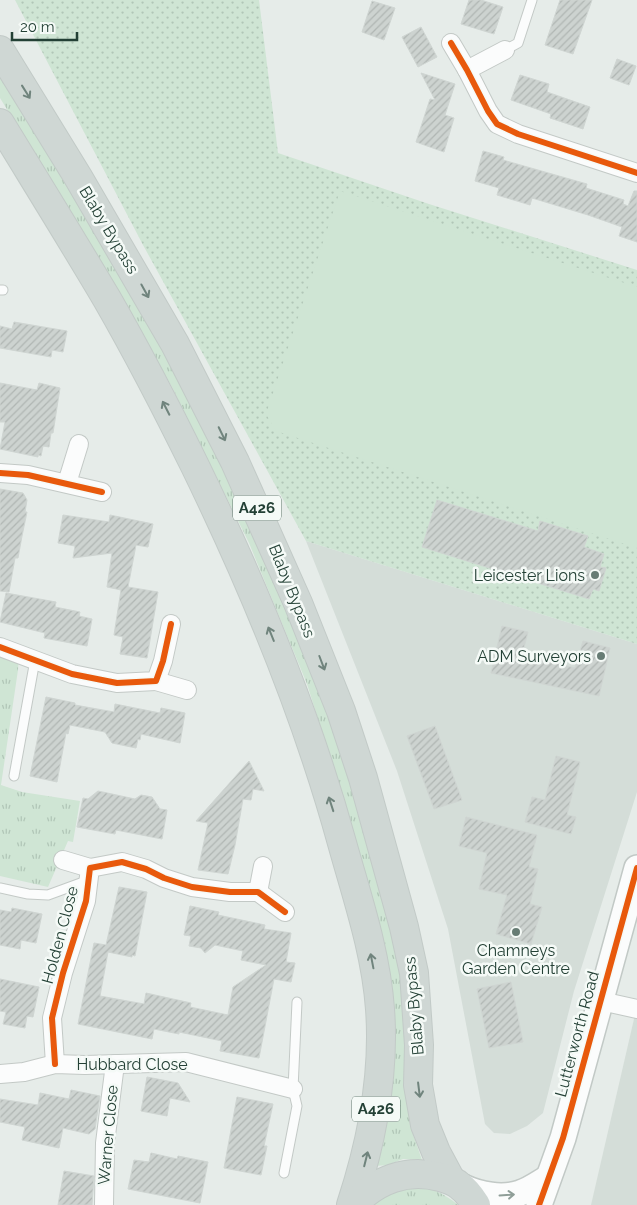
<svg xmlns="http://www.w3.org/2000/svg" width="637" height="1205" viewBox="0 0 637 1205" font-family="Raleway,sans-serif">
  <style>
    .built { fill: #d4ddd8 }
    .grass { fill: url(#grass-tufts) }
    .park { fill: url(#park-dots) }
    .pitch { fill: #cfe5d4 }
    .building { fill: url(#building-hatch); stroke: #cfd5d2 }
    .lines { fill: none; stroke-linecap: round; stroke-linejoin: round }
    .lane-casing { stroke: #c3c9c6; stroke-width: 11 }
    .street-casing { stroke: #c3c9c6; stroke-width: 20 }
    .secondary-casing { stroke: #c2c9c6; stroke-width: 28 }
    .primary-casing { stroke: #c2cac7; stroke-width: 30 }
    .lane { stroke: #fbfcfc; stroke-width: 9 }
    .street { stroke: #fbfcfc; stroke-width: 18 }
    .secondary { stroke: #fbfcfc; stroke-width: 25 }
    .primary { stroke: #cfd7d4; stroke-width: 28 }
    .cycleway-casing { stroke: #f5faf7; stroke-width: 9 }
    .cycleway { stroke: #e8590c; stroke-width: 6 }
    .oneway { stroke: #70847d }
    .oneway2 { stroke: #8f9e98 }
    .poi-dot { fill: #677c74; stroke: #f5faf7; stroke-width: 2 }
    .labels { text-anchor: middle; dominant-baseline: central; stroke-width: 5; stroke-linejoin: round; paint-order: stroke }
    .shield { fill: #f5faf7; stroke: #62786f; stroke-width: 1 }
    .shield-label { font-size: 15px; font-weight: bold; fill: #234035 }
    .street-label { font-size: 16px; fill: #234035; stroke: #f5faf7 }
    .poi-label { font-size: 16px; fill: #234035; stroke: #f5faf7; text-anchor: end }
  </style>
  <defs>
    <pattern id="grass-tufts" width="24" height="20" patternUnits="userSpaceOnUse" patternTransform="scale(1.25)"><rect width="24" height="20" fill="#cfe5d4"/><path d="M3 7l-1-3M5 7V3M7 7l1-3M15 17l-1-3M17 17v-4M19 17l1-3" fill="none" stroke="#b1c6b7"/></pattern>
    <pattern id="park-dots" width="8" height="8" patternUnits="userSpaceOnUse" patternTransform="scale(1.25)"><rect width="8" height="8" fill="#cfe5d4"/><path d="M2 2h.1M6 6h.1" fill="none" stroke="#b1c6b7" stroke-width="1.8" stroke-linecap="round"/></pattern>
    <pattern id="building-hatch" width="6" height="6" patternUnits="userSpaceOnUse" patternTransform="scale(1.25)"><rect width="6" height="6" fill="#cdd3d0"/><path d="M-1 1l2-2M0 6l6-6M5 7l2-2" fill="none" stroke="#b0b6b3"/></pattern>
  </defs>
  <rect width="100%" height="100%" fill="#e6ece9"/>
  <g class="built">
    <path d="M306 541 637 644V792L574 991 543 1113 527 1126 510 1134 494 1133 485 1124 448 929 397 771Z"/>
    <path d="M637 1006V1205H591Z"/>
  </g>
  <g class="grass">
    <path d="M0 75 85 213 171 362 250 521 323 698 353 789 402 973 406 1045 405 1078 413 1134 422 1160 403 1159 388 1165 375 1166 390 1106 393 1067 378 924 355 837 307 684 249 543 172 387 85 236 0 98Z"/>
    <path d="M0 647 19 654 18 670 1 785 22 792 80 801 73 842 68 841 48 887 0 876Z"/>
    <path d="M416 1187C435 1189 443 1193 458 1205H374C387 1193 398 1188 416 1187Z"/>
  </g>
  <path class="park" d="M15 0H259L278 153 429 204 637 270V644L306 541 143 245Z"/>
  <path class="pitch" d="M340 191 637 287V548L276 431 266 414Z"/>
  <g class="building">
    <path d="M469 0H481L503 7 494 34 461 24Z"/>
    <path d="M560 0H592L573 54 545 45Z"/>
    <path d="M372 1 395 8 384 40 362 32Z"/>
    <path d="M421 27 437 57 418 67 402 37Z"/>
    <path d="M617 59 636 66 629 85 610 78Z"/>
    <path d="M421 73 455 84 445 115 454 118 444 152 416 142 430 99 435 100Z"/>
    <path d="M520 75 549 84 547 92 590 107 583 129 550 118 551 114 511 100Z"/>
    <path d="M483 151 504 157 503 160 587 184 586 188 624 200 623 204 628 206 634 191H637V242L619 236 622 227 588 215 532 198 530 205 497 195 499 188 475 181Z"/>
    <path d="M14 322 67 331 63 352 52 350 51 357 0 348V326L12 329Z"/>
    <path d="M0 383 37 390 39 383 60 388 53 433H51L49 447 43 446 41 456 38 455V457L0 449 5 422H0Z"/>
    <path d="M0 489 23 493 27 500 25 512H27L22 536 18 558H15L9 592 0 591Z"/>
    <path d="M437 500 538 531 540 521 588 536 584 547 604 554 600 567 606 568 599 591 593 589 589 599 422 547Z"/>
    <path d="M63 515 109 522 110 515 153 524 148 547 136 545 128 587 158 592 147 658 120 654 123 637 114 635 121 590 107 587 112 553 73 558 75 546 58 543Z"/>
    <path d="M6 593 56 602 55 607 80 612 79 616 92 619 87 646 44 638 45 633 0 622Z"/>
    <path d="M502 626 528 632 522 655 575 668 583 641 610 648 599 696 491 673Z"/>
    <path d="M46 697 75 703V705L114 712 115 704 160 713 161 708 185 713 180 743 141 734 140 740 138 739 136 748 112 743 105 732 70 725 68 734 66 733 57 782 30 776Z"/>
    <path d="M435 726 462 800 434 809 407 736Z"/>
    <path d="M556 756 580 762 567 815 576 817 571 834 525 822 532 797 545 800Z"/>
    <path d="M249 761 264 791 253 789 251 800 243 799 235 845 228 874 198 870 208 823 196 821Z"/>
    <path d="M98 791 135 799 141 795 152 797 160 809 167 810 162 839 116 830 115 834 77 827 83 798 88 799Z"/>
    <path d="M466 817 537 835 529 867 538 869 530 904 542 907 531 944 496 934 507 895 479 889 487 853 459 846Z"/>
    <path d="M119 887 147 892 135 956 132 955V957L108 952 100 996 144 1004 146 993 191 1003 190 1007 228 1015 233 987 266 965 241 960 243 951 215 945 205 953 201 948 189 946 191 936 184 935 190 906 219 912 218 915 265 925 264 929 291 933 286 962 295 963 291 982 274 979 259 1058 220 1051 222 1041 179 1032V1034L154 1029 152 1039 78 1024 94 943 106 945Z"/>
    <path d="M12 908 42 914 36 943 21 940 20 949 0 945V910L11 912Z"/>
    <path d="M0 979 39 987 33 1017 27 1016 25 1028 3 1024 6 1012 0 1011Z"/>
    <path d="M511 982 523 1042 489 1048 477 989Z"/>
    <path d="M147 1077 178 1083 190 1102 170 1098 167 1116 141 1111Z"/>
    <path d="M71 1090 100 1096 95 1129 89 1134 63 1128 59 1148 22 1140 25 1127 0 1122V1099L38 1105 40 1093 69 1099Z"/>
    <path d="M237 1097 273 1104 264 1146H267L261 1175 224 1168Z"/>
    <path d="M151 1153 177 1159 178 1156 208 1162 200 1203 128 1189 134 1160 149 1162Z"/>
    <path d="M64 1171 94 1176 92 1205H58Z"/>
  </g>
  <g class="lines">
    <g class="lane-casing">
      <g id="lane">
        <path d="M505 50 518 43 532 0"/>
        <path d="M0 290H3"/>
        <path d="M14 776 35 660"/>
        <path d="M0 888 28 894 48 895 89 880"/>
        <path d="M284 1173 297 1106 293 1089 297 1002"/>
      </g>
    </g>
    <g class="street-casing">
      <g id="street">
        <path d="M451 43 467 70 488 111 497 124 518 134 637 173"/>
        <path d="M467 70 505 50"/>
        <path d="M0 473 28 475 102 492"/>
        <path d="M67 483 79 444"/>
        <path d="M0 647 72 674 117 683 156 681 163 661 171 624"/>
        <path d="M156 681 187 690"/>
        <path d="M63 860 90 868"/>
        <path d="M258 892 263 866"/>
        <path d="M601 1001 637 1009"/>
        <path d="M55 1064 52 1018 63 973 86 901 90 868 122 862 146 869 164 878 192 887 230 892H258L285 912"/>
        <path d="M0 1074 24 1072 55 1064 85 1065 186 1062 293 1089"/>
        <path d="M104 1205 105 1143 115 1064"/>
      </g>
    </g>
    <g class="secondary-casing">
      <g id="secondary">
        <path d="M463 1187C480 1195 502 1199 520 1193 530 1190 539 1183 548 1178"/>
        <path d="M539 1205 563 1138 637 868"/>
      </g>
    </g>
    <g class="primary-casing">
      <g id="primary">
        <path d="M0 50 78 177 175 344 235 462 298 603 341 711 363 778 404 927 414 973 419 1045 418 1085 425 1125 436 1152 451 1180"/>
        <path d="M0 123C36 182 72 240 107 299 138 353 167 409 195 466 254 587 306 712 342 843 357 897 376 952 380 1009 385 1076 372 1141 351 1205"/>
        <path d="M353 1205C376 1180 407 1168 440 1177 448 1179 455 1181 461 1187 467 1191 472 1199 476 1205"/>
      </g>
    </g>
    <use href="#lane" class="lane"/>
    <use href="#street" class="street"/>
    <use href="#secondary" class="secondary"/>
    <use href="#primary" class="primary"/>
    <g class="cycleway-casing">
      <g id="cycleway">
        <path d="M451 43 467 70 488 111 497 124 518 134 637 173"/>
        <path d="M0 473 28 475 102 492"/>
        <path d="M0 647 72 674 117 683 156 681 163 661 171 624"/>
        <path d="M55 1064 52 1018 63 973 86 901 90 868 122 862 146 869 164 878 192 887 230 892H258L285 912"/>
        <path d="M539 1205 563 1138 637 868"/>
      </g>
    </g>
    <use href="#cycleway" class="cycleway"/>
  </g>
  <defs><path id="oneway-shaft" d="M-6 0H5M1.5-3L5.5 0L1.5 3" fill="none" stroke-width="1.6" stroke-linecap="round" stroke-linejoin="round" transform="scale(1.25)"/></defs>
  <g class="oneway">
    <use href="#oneway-shaft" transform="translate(26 92) rotate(58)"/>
    <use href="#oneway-shaft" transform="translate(145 291) rotate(61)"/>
    <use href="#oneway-shaft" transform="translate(166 408) rotate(-117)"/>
    <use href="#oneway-shaft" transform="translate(222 434) rotate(64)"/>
    <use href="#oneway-shaft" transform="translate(271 634) rotate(-112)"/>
    <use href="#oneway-shaft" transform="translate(322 663) rotate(69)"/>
    <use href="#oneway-shaft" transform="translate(331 804) rotate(-108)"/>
    <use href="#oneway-shaft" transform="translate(372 961) rotate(-101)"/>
    <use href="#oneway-shaft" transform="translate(419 1090) rotate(83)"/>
    <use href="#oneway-shaft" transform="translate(366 1159) rotate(-76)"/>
  </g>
  <use class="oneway2" href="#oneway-shaft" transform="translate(507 1195) rotate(-4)"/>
  <g class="poi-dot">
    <circle cx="595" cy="575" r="5"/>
    <circle cx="601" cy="656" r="5"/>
    <circle cx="516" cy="932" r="5"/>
  </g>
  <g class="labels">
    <g class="shield">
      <rect x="233" y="495.5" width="48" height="25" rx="4"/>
      <rect x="352" y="1096.5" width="48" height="25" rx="4"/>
    </g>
    <g class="shield-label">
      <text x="257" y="508">A426</text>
      <text x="376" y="1109">A426</text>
    </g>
    <g class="street-label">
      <text transform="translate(109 230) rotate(59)">Blaby Bypass</text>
      <text transform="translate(292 591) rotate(68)">Blaby Bypass</text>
      <text transform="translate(60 935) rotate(-75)">Holden Close</text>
      <text transform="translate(414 1006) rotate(-95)">Blaby Bypass</text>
      <text transform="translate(577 1034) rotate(-75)">Lutterworth Road</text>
      <text x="132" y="1064">Hubbard Close</text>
      <text transform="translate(108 1135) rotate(-85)">Warner Close</text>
    </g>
    <g class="poi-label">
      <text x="585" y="575">Leicester Lions</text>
      <text x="591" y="656">ADM Surveyors</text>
      <text x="516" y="950" text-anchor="middle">Chamneys<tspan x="516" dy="18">Garden Centre</tspan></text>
    </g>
  </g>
  <path d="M12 32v8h65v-8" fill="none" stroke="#234035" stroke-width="2.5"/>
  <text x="20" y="32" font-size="15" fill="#234035" stroke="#f5faf7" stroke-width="4" paint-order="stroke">20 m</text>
</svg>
